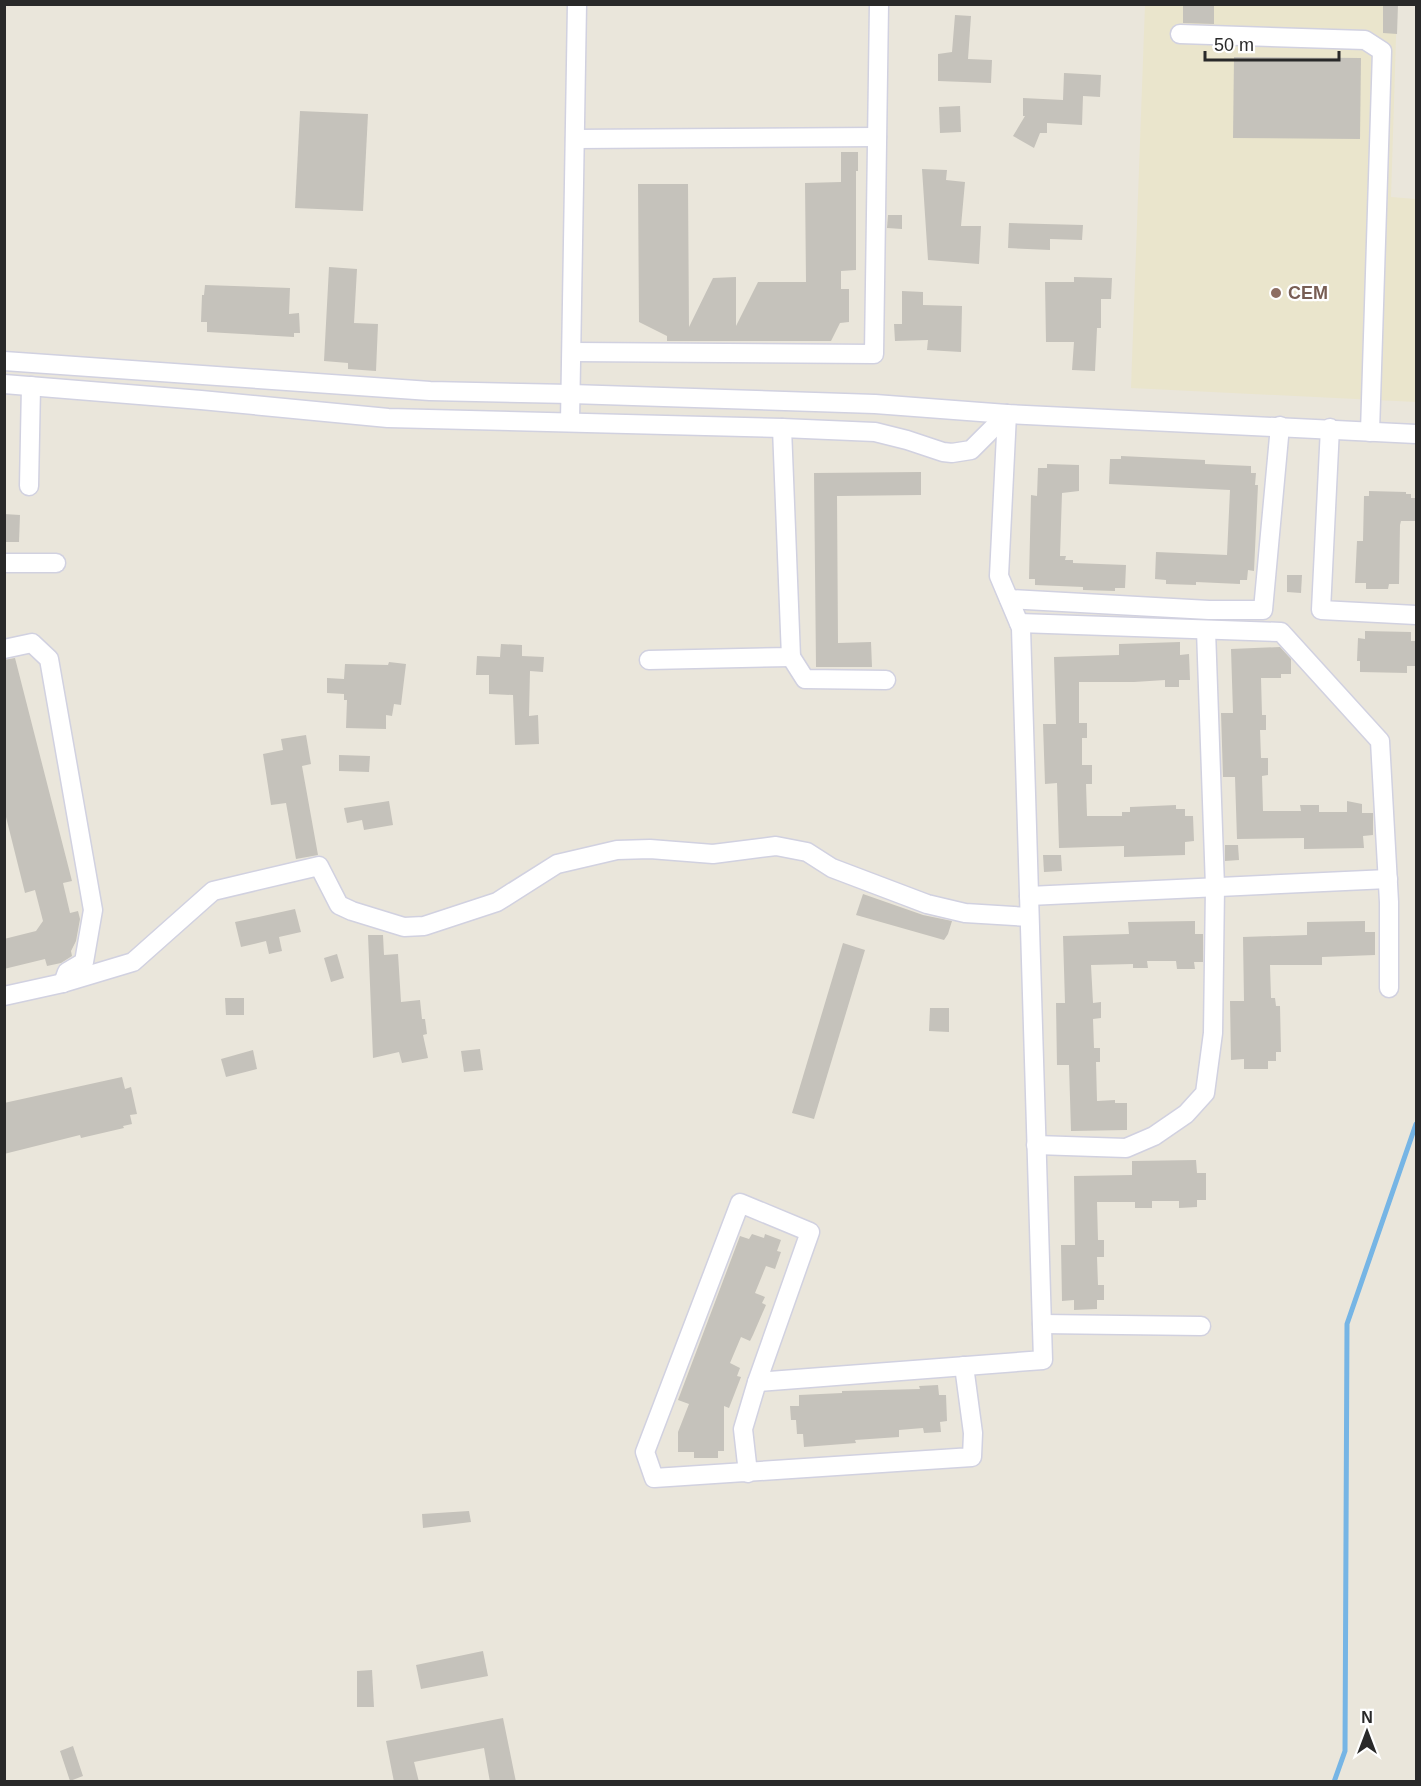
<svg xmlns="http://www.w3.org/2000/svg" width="1421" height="1786" viewBox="0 0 1421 1786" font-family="Arial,sans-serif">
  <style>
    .education { fill: #eae5cc }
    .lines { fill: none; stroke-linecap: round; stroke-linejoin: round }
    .stream { stroke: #76b5e5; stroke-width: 5 }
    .building { fill: #c5c2bb }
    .minor-casing { stroke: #d1d1e0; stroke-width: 21 }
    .minor { stroke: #fff; stroke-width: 18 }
    .education-dot { fill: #8d6e63; stroke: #fff; stroke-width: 2 }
    .labels { text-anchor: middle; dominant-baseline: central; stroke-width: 4.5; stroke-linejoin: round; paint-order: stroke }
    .education-label { font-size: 18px; font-weight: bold; fill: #785e54; stroke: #fff; text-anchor: start }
  </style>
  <rect width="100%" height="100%" fill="#eae6db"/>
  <path class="education" d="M1145 5H1397L1391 197 1416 199V402L1131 388Z"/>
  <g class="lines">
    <path class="stream" d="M1334 1782 1345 1751 1347 1324 1416 1124"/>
  </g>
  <g class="building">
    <path d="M1183 4H1214V24L1183 23Z"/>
    <path d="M1383 4H1398L1397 34 1383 33Z"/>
    <path d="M955 15 971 16 968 59 992 60 991 83 938 81V54L952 52Z"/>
    <path d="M1234 57 1361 58 1360 139 1233 138Z"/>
    <path d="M1064 73 1101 75 1100 97 1083 96 1082 125 1047 123V133H1040L1034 148 1013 136 1025 116H1023V98L1063 100Z"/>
    <path d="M960 106 961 132 940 133 939 107Z"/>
    <path d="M300 111 368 114 363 211 295 208Z"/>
    <path d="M841 152H858V171H856V270L841 271V289H849V322L840 323 831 341H667V336L639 322 638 184H688L689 327 713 278 736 277V326L758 282H806L805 183 841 182Z"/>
    <path d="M922 169 947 170 946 180 965 182 961 226H981L979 264 928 260Z"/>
    <path d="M888 215H902V229L887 228Z"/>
    <path d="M1009 223 1083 225 1082 240 1050 239V250L1008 248Z"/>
    <path d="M329 267 357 269 354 323 378 324 376 371 348 369V363L324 361Z"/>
    <path d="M1074 277 1112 278 1111 299H1101V328H1097L1095 371 1072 370 1074 342H1046L1045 282H1074Z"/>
    <path d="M205 285 290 288 289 314 299 313 300 333H294V337L207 332V322H201L202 295H204Z"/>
    <path d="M902 291 923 292V305L962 306 961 352 927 350 928 340 895 341 894 324H902Z"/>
    <path d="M1121 456 1205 460V464L1251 466V473H1256L1255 485H1258L1254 571 1248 570 1247 580H1240V584L1196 582V585L1166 584V580L1155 579 1156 552 1227 555 1230 490 1109 484 1110 459H1121Z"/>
    <path d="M1047 464 1079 465V491L1062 493 1060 556H1066L1065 560H1073V563L1126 565 1125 588H1115V591L1083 590V587L1035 585V579H1029L1031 495 1037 496 1038 468H1047Z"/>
    <path d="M921 472V495L837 496 838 643 871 642 872 667H816L814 473Z"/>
    <path d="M1369 491 1406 492V494H1411V498H1416V521H1401L1400 525 1399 584H1389L1388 589H1366V583H1355L1357 541H1363L1364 496H1369Z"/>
    <path d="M4 514 20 515 19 542H4Z"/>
    <path d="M1287 575H1302L1301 593 1287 592Z"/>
    <path d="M1365 631 1411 632V641H1416V666H1407V673L1360 672V661H1357L1358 638 1365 639Z"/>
    <path d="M1180 642V655L1189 654 1190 680H1179V687H1165V680L1134 682H1079V723H1087V738H1082V765H1092V784H1086L1087 816H1122V812H1130V807L1176 805V809H1185V816H1193L1194 841 1185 842V855L1124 857V846L1059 848 1057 783 1045 784 1043 724H1056L1054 657 1119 655V644Z"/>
    <path d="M501 644 522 645V656L544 657 543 672 530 671 529 716 538 715 539 744 515 745 513 695 489 694V675H476L477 656 500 657Z"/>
    <path d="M1280 647 1291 659V674H1281V678H1261L1262 715H1266V730H1260L1261 758H1268V775L1262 776 1263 811H1301L1300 805H1319V812H1347V801L1362 804V813H1373V835L1363 836 1364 848 1304 849V838L1237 839 1235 777H1223L1221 713H1233L1231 649Z"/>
    <path d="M15 658 72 881 63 883 70 913 78 911 80 919 76 941 71 951 72 956 61 963 47 966 45 959 4 969V939L36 931 43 921 35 890 25 893 4 809V660Z"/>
    <path d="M389 662 406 664 401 705 394 704 392 716 386 715V729L346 728 347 700H344V694L327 693V678L344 679 345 664 388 665Z"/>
    <path d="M306 735 311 764 302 766 318 855 296 859 286 803 271 805 263 754 283 750 281 739Z"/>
    <path d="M339 755 370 756 369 772 339 771Z"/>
    <path d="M389 801 393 825 364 830 362 820 347 823 344 808Z"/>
    <path d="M1225 845H1238L1239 860 1225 861Z"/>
    <path d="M1043 855H1061L1062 871 1044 872Z"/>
    <path d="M863 894 923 915 952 921 948 934 944 940 856 915Z"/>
    <path d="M295 909 301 932 279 937 282 951 269 954 266 941 241 947 235 922Z"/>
    <path d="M1195 921V934H1203V962H1194L1195 969H1177L1176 961H1147L1148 968H1133V964L1091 965 1093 1003 1101 1002V1018L1093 1019 1094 1048H1100V1062H1096L1097 1101 1115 1100V1103H1127V1130L1071 1131 1069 1065H1057L1056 1003H1065L1063 936 1129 934 1128 922Z"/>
    <path d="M1365 921V932H1375V955L1322 957V965H1270L1271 998H1275L1276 1006H1280L1281 1052H1276V1061H1268V1069H1244V1059L1231 1060 1230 1001H1244L1243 937 1307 935V922Z"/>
    <path d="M368 935H383L384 955 398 954 401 1002 420 1000 422 1019H425L427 1034 423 1035 428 1058 402 1063 399 1052 373 1058Z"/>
    <path d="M843 943 865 950 814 1119 792 1113Z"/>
    <path d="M337 954 344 978 331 982 324 958Z"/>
    <path d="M225 998H244V1015H226Z"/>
    <path d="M930 1008H949V1032L929 1031Z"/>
    <path d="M480 1049 483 1070 464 1072 461 1051Z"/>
    <path d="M253 1050 257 1069 226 1077 221 1059Z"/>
    <path d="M122 1077 125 1089 131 1087 137 1114 130 1115 132 1124 123 1126 124 1128 81 1138 80 1135 4 1154V1103Z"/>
    <path d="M1196 1160 1197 1173H1206V1200H1197V1207L1179 1208V1201H1152V1208H1135V1202H1097L1098 1240H1104V1257H1097L1098 1285H1104V1300H1097V1309L1074 1310V1300L1062 1301 1061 1245H1075L1074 1176 1132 1175V1161Z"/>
    <path d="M752 1234 764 1238 765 1234 781 1240 777 1251 781 1252 775 1269 766 1266 755 1293 765 1297 762 1303 766 1305 753 1335 750 1341 741 1337 730 1363 740 1368 737 1376 741 1377 729 1408 724 1406V1451H718V1458H694V1452H678V1432L689 1404 678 1400 740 1236 749 1239Z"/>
    <path d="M938 1385 939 1395H946L947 1421 940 1422 941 1432 924 1433 923 1428 899 1430V1437L855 1440 856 1443 804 1447 803 1434H797L796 1420H791L790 1406H799V1395L842 1393V1391L920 1389 919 1386Z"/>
    <path d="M469 1511 471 1522 423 1528 422 1514Z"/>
    <path d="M483 1651 488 1676 421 1689 416 1665Z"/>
    <path d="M372 1670 374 1707H357V1671Z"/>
    <path d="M503 1718 516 1782H490L484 1748 414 1762 419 1782H394L386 1741Z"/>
    <path d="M73 1746 83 1776 70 1781 60 1751Z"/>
  </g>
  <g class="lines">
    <g class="minor-casing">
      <g id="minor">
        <path d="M1180 34 1365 40 1382 51 1370 432"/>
        <path d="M575 139 877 137"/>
        <path d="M573 352 874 354 879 4"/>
        <path d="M4 361 430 391 571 394 875 404 1007 414 1416 434"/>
        <path d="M4 384 201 400 388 418 782 428 875 432 907 440 943 452 952 453 971 450 1007 414"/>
        <path d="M570 422 577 4"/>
        <path d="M1330 428 1321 610 1416 615"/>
        <path d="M29 486 31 386"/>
        <path d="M4 563H56"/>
        <path d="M1009 599 1209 610H1263L1280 426"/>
        <path d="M1019 623 1281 632 1380 741 1389 902V988"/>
        <path d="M4 649 32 643 49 659 93 910 84 962 67 972 63 983"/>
        <path d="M791 657 805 679 886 680"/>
        <path d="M649 660 791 657 782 428"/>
        <path d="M1029 896 1388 879"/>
        <path d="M4 996 63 983 133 962 213 891 319 866 339 905 352 911 404 927 424 926 497 902 557 864 617 850 650 849 713 854 776 846 807 852 832 868 927 904 965 913 1029 917"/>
        <path d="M1036 1145 1126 1148 1154 1136 1186 1114 1205 1093 1213 1033 1215 887 1206 630"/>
        <path d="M1042 1324 1201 1326"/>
        <path d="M757 1382 1043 1360 1021 628 999 576 1007 414"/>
        <path d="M748 1473 743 1429 757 1382 810 1232 740 1203 645 1452 654 1478 972 1457 973 1433 964 1366"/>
      </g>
    </g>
    <use href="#minor" class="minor"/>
  </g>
  <circle class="education-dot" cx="1276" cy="293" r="6"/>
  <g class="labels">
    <g class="education-label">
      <text x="1288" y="293">CEM</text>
    </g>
  </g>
  <rect width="1421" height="1786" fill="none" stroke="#292929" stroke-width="12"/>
  <g transform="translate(1367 1732)" stroke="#ffffff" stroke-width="4.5" paint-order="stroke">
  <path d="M0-4.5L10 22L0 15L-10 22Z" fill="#292929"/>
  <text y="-9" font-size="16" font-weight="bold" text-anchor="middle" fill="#292929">N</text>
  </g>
  <path d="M1205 51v9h134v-9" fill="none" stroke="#292929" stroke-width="3"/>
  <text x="1214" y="51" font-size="18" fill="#292929" stroke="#ffffff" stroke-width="4.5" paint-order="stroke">50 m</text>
</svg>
